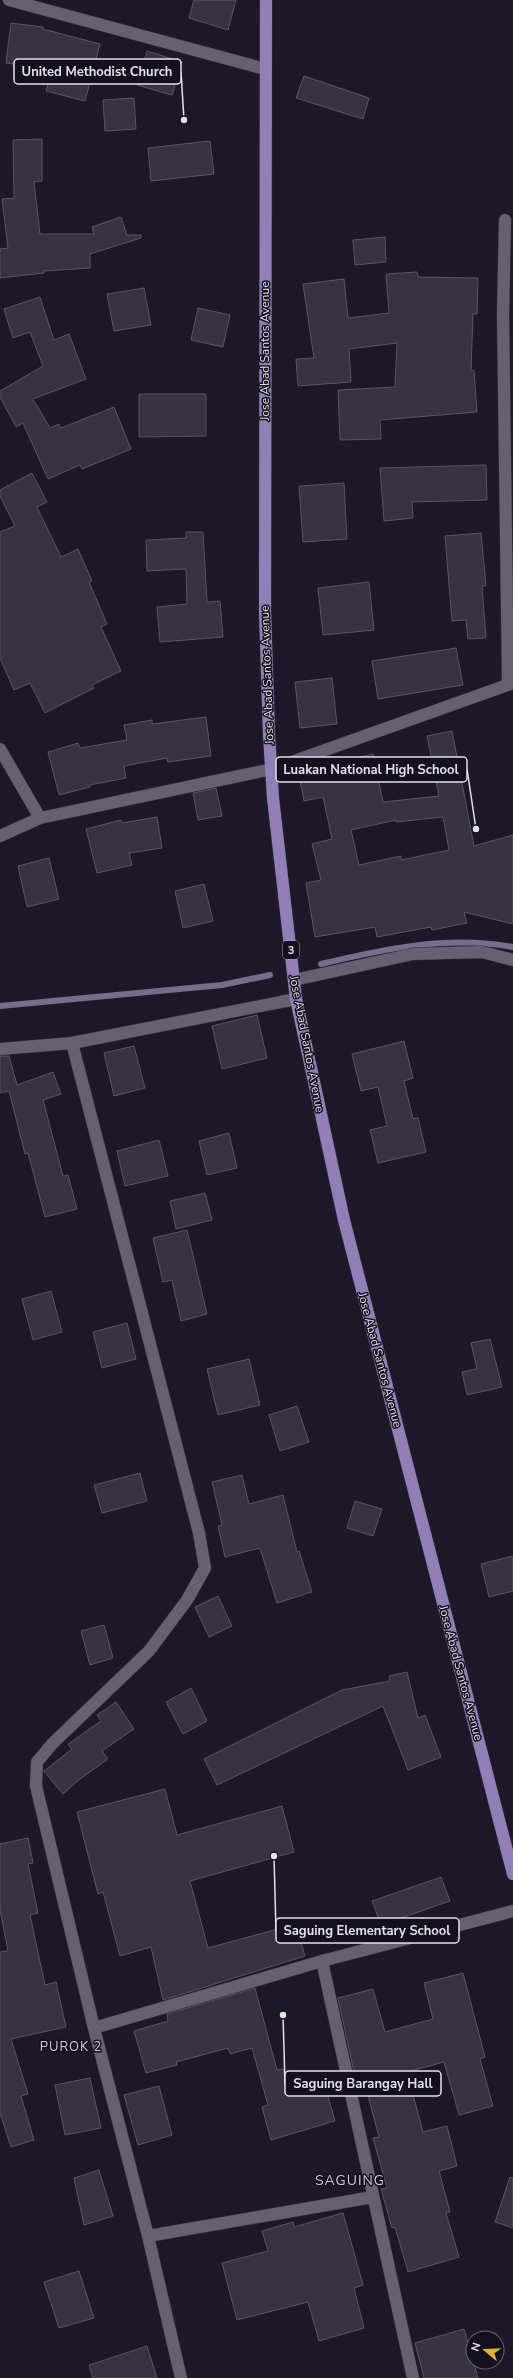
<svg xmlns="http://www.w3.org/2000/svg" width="513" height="2378" viewBox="0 0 513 2378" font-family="'Nunito Sans',sans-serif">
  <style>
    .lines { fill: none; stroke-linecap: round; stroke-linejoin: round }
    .stream { stroke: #786d8c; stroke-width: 6 }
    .building { fill: #383343; stroke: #595466; fill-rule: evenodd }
    .minor-casing { stroke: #383540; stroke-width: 13 }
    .tertiary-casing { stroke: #383540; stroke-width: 13 }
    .trunk-casing { stroke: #383540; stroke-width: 13 }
    .minor { stroke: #666073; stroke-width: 12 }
    .tertiary { stroke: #666073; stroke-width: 12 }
    .trunk { stroke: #937fb8; stroke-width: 12 }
    .labels { text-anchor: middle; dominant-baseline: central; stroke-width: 3; stroke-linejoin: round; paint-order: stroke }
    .shield { fill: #14101e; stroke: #a6a2ae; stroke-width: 1 }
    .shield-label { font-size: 11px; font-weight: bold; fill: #e4e1eb }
    .street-label { font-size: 12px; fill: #e4e1eb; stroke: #14101e }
    .neighbourhood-label { font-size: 13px; letter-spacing: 1px; fill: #d2cbe0; stroke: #14101e }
    .quarter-label { font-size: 14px; letter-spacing: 1px; fill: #d2cbe0; stroke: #14101e }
    .leader { fill: none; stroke: #e4e1eb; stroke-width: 1.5 }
    .callout-dot { fill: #e4e1eb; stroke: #14101e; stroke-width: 1.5 }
    .callout { fill: #14101e; stroke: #e4e1eb; stroke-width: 1.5 }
    .callout-label { font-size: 13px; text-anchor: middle; font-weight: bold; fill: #e4e1eb }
  </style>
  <rect width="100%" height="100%" fill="#1e1928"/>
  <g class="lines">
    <g class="stream">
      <path d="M321 964C384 949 448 935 513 947"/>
      <path d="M0 1006 222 985 270 975"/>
    </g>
  </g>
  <g class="building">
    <path d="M194 0H236L228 30 189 18Z"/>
    <path d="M11 23 43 27V29L100 44 85 101 46 91 52 69 6 63Z"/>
    <path d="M147 51 182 62 172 95 137 85Z"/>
    <path d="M304 76 369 98 363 119 296 98Z"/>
    <path d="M134 98 136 129 105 131 103 100Z"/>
    <path d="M42 139V181L34 182 40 234H94L92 227 121 217 127 235H141V238L90 254V268L44 271V273L0 278V249L8 248 2 199 14 198 13 140Z"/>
    <path d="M210 141 214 174 151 181 148 148Z"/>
    <path d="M385 237 386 262 355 265 353 240Z"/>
    <path d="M417 272 418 277 478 278 477 314H473L471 371 474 370 477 412 380 420 381 439 340 440 338 390 395 387 397 343 349 349 351 382 298 386 296 359 314 358 303 284 344 279 348 318 389 313 386 274Z"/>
    <path d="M144 288 151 325 114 331 107 294Z"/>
    <path d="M40 297 54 340 69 334 86 379 33 399 50 428 59 424 61 428 114 407 131 449 82 469 80 465 48 479 23 423 16 427 0 397V391L43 366 30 332 13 338 4 309Z"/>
    <path d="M198 308 230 315 223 347 191 340Z"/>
    <path d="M139 394H206V436L139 437Z"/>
    <path d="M486 465 487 500 412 502 413 518 384 521 380 468Z"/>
    <path d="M32 473 47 502 37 507 61 557 78 549 92 581 89 582 107 624 101 627 121 671 92 685 94 688 45 713 30 683 14 690 0 658V532L15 526 0 496V490Z"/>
    <path d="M344 483 347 539 303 542 299 486Z"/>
    <path d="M186 532H203L207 602 220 601 223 637 160 642 157 607 187 604 186 569 147 571 146 540 186 538Z"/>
    <path d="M481 533 486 586H482L486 638 468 639 466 620 452 621 445 536Z"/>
    <path d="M369 582 374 630 323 635 318 588Z"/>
    <path d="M456 648 463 685 378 699 372 661Z"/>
    <path d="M332 678 337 724 300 728 295 682Z"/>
    <path d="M206 717 211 756 168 762 167 758 124 766 126 778 90 785V787L59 795 48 752 78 743 80 748 127 740 124 725 152 720V724Z"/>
    <path d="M452 731 474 846 513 835V924L464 912 467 923 432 930 431 927 377 937 375 927 315 937 306 883 321 880 312 844 332 839 323 797 304 801 298 771 373 754 383 802 439 796 427 736ZM443 817 449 850 401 860V856L359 865 351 830 396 820V822Z"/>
    <path d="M216 788 222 816 198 820 193 793Z"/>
    <path d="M157 817 162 848 129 853 132 865 97 873 86 829 121 820 122 823Z"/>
    <path d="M49 858 59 899 27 907 18 866Z"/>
    <path d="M204 884 213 921 183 928 175 891Z"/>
    <path d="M257 1015 267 1058 222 1069 212 1026Z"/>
    <path d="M404 1041 413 1078 404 1081 413 1119 418 1118 426 1152 378 1163 370 1130 387 1126 378 1087 361 1091 352 1054Z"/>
    <path d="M134 1046 145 1088 114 1096 104 1053Z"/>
    <path d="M0 1056H9L17 1085 53 1072 61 1094 43 1100 63 1176 68 1175 77 1209 45 1217 28 1153 25 1154 9 1091 0 1093Z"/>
    <path d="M229 1133 237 1168 207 1175 199 1141Z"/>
    <path d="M159 1140 168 1176 125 1186 117 1151Z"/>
    <path d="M205 1193 212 1220 176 1229 170 1201Z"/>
    <path d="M187 1230 207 1314 181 1321 172 1280 163 1282 153 1238Z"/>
    <path d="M51 1291 62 1332 33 1340 22 1299Z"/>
    <path d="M127 1323 136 1359 102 1368 93 1332Z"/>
    <path d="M490 1339 502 1387 467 1395 462 1372 477 1369 471 1343Z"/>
    <path d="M249 1359 260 1405 218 1415 207 1369Z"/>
    <path d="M297 1406 309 1442 280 1451 269 1415Z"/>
    <path d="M140 1473 147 1501 102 1513 94 1485Z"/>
    <path d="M242 1475 249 1504 283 1495 297 1552 299 1551 312 1592 277 1603 260 1548 225 1557 218 1526 222 1525 212 1482Z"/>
    <path d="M355 1501 382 1509 373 1536 347 1528Z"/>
    <path d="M513 1556V1591L489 1597 481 1564Z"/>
    <path d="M218 1596 232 1626 209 1637 195 1607Z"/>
    <path d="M104 1625 113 1658 90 1665 81 1631Z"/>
    <path d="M407 1672 418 1718 425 1715 441 1757 408 1770 383 1706 217 1785 204 1759 342 1690 390 1681 389 1676Z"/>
    <path d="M191 1688 207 1721 183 1734 166 1702Z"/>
    <path d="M116 1702 134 1729 102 1751 108 1759 80 1779 63 1794 44 1771 72 1749 68 1744 101 1721 97 1715Z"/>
    <path d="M165 1789 177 1835 282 1806 294 1852 190 1881 208 1948 296 1924 305 1956 163 2000 151 1947 120 1956 103 1892 98 1894 77 1812Z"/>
    <path d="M28 1838 33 1863 28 1864 38 1913 30 1915 45 1985 56 1982 66 2027 11 2039 28 2094 21 2096 34 2140 11 2147 0 2113V1952L8 1951 0 1910V1844Z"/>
    <path d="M441 1877 450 1901 381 1925 372 1901Z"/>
    <path d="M463 1973 485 2057 480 2059 493 2106 459 2115 444 2062 407 2072 423 2132 447 2126 457 2166 439 2171 450 2212 446 2213 459 2257 408 2272 395 2227 392 2228 381 2189 387 2188 373 2138 379 2137 365 2084 357 2086 338 1998 373 1989 385 2032 433 2019 424 1983Z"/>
    <path d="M255 1988 277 2070 283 2069 290 2096 325 2086 335 2121 271 2140 262 2107 268 2105 252 2048 230 2054 228 2048 176 2062 177 2065 146 2073 134 2031 168 2021 167 2014Z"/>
    <path d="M90 2078 101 2128 65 2135 55 2085Z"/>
    <path d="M159 2086 172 2135 138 2145 124 2095Z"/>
    <path d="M99 2170 113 2216 84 2225 74 2178Z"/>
    <path d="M510 2177 513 2178V2228L495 2222Z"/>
    <path d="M343 2213 363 2285 354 2288 364 2328 319 2341 308 2302 237 2320 222 2263 268 2251 262 2231 293 2222 294 2227Z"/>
    <path d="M79 2271 94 2318 59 2328 44 2282Z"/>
    <path d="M464 2329 478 2378H424L415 2343Z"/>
    <path d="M147 2346 157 2378H93L89 2365Z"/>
  </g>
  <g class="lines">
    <g class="minor-casing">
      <g id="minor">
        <path d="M9 0 265 69"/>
        <path d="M505 220 503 314 508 684"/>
        <path d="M0 749 40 818"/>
        <path d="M294 980 413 954 482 952 513 960"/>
        <path d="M0 1049 72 1043"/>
        <path d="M322 1961 413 2378"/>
        <path d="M94 2028 322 1961 513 1911"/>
        <path d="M148 2236 373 2197"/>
        <path d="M181 2378 148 2236 94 2028 36 1786 37 1762 53 1743 149 1651 187 1600 205 1568 199 1533 72 1043 296 999"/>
      </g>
    </g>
    <g class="tertiary-casing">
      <path id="tertiary" d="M0 836 40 818 272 769 513 683"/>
    </g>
    <g class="trunk-casing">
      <path id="trunk" d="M266 0 265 611 269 735 273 798 296 999 344 1220 513 1874"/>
    </g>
    <use href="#minor" class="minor"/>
    <use href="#tertiary" class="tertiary"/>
    <use href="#trunk" class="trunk"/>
  </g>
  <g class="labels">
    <rect class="shield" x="283" y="941" width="16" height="18" rx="3"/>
    <g class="shield-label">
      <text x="291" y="950">3</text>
    </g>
    <g class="street-label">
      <text transform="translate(265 351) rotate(-90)">Jose Abad Santos Avenue</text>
      <text transform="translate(267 675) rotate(-92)">Jose Abad Santos Avenue</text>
      <text transform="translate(307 1044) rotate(79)">Jose Abad Santos Avenue</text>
      <text transform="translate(380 1360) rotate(75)">Jose Abad Santos Avenue</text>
      <text transform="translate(461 1673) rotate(75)">Jose Abad Santos Avenue</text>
    </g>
    <g class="neighbourhood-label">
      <text x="71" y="2047">PUROK 2</text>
    </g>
    <g class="quarter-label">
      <text x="350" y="2180">SAGUING</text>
    </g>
  </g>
  <path class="leader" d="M184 120L181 72M476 829L467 769M274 1856L276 1931M283 2015L285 2084"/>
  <g class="callout-dot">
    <circle cx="184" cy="120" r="4"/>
    <circle cx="476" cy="829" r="4"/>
    <circle cx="274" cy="1856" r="4"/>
    <circle cx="283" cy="2015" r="4"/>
  </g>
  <g class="callout">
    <rect x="14" y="59" width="167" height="25" rx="4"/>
    <rect x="276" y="757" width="191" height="25" rx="4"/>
    <rect x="276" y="1918" width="183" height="25" rx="4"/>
    <rect x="285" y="2071" width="156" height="25" rx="4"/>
  </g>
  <g class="callout-label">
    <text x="97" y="76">United Methodist Church</text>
    <text x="371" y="774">Luakan National High School</text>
    <text x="367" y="1935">Saguing Elementary School</text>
    <text x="363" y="2088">Saguing Barangay Hall</text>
  </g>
  <g transform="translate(485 2350) rotate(289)"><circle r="19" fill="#14101e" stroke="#676470"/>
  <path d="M0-3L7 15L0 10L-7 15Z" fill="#dcb233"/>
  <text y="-6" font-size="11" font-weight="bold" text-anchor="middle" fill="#e4e1eb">N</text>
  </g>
</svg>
